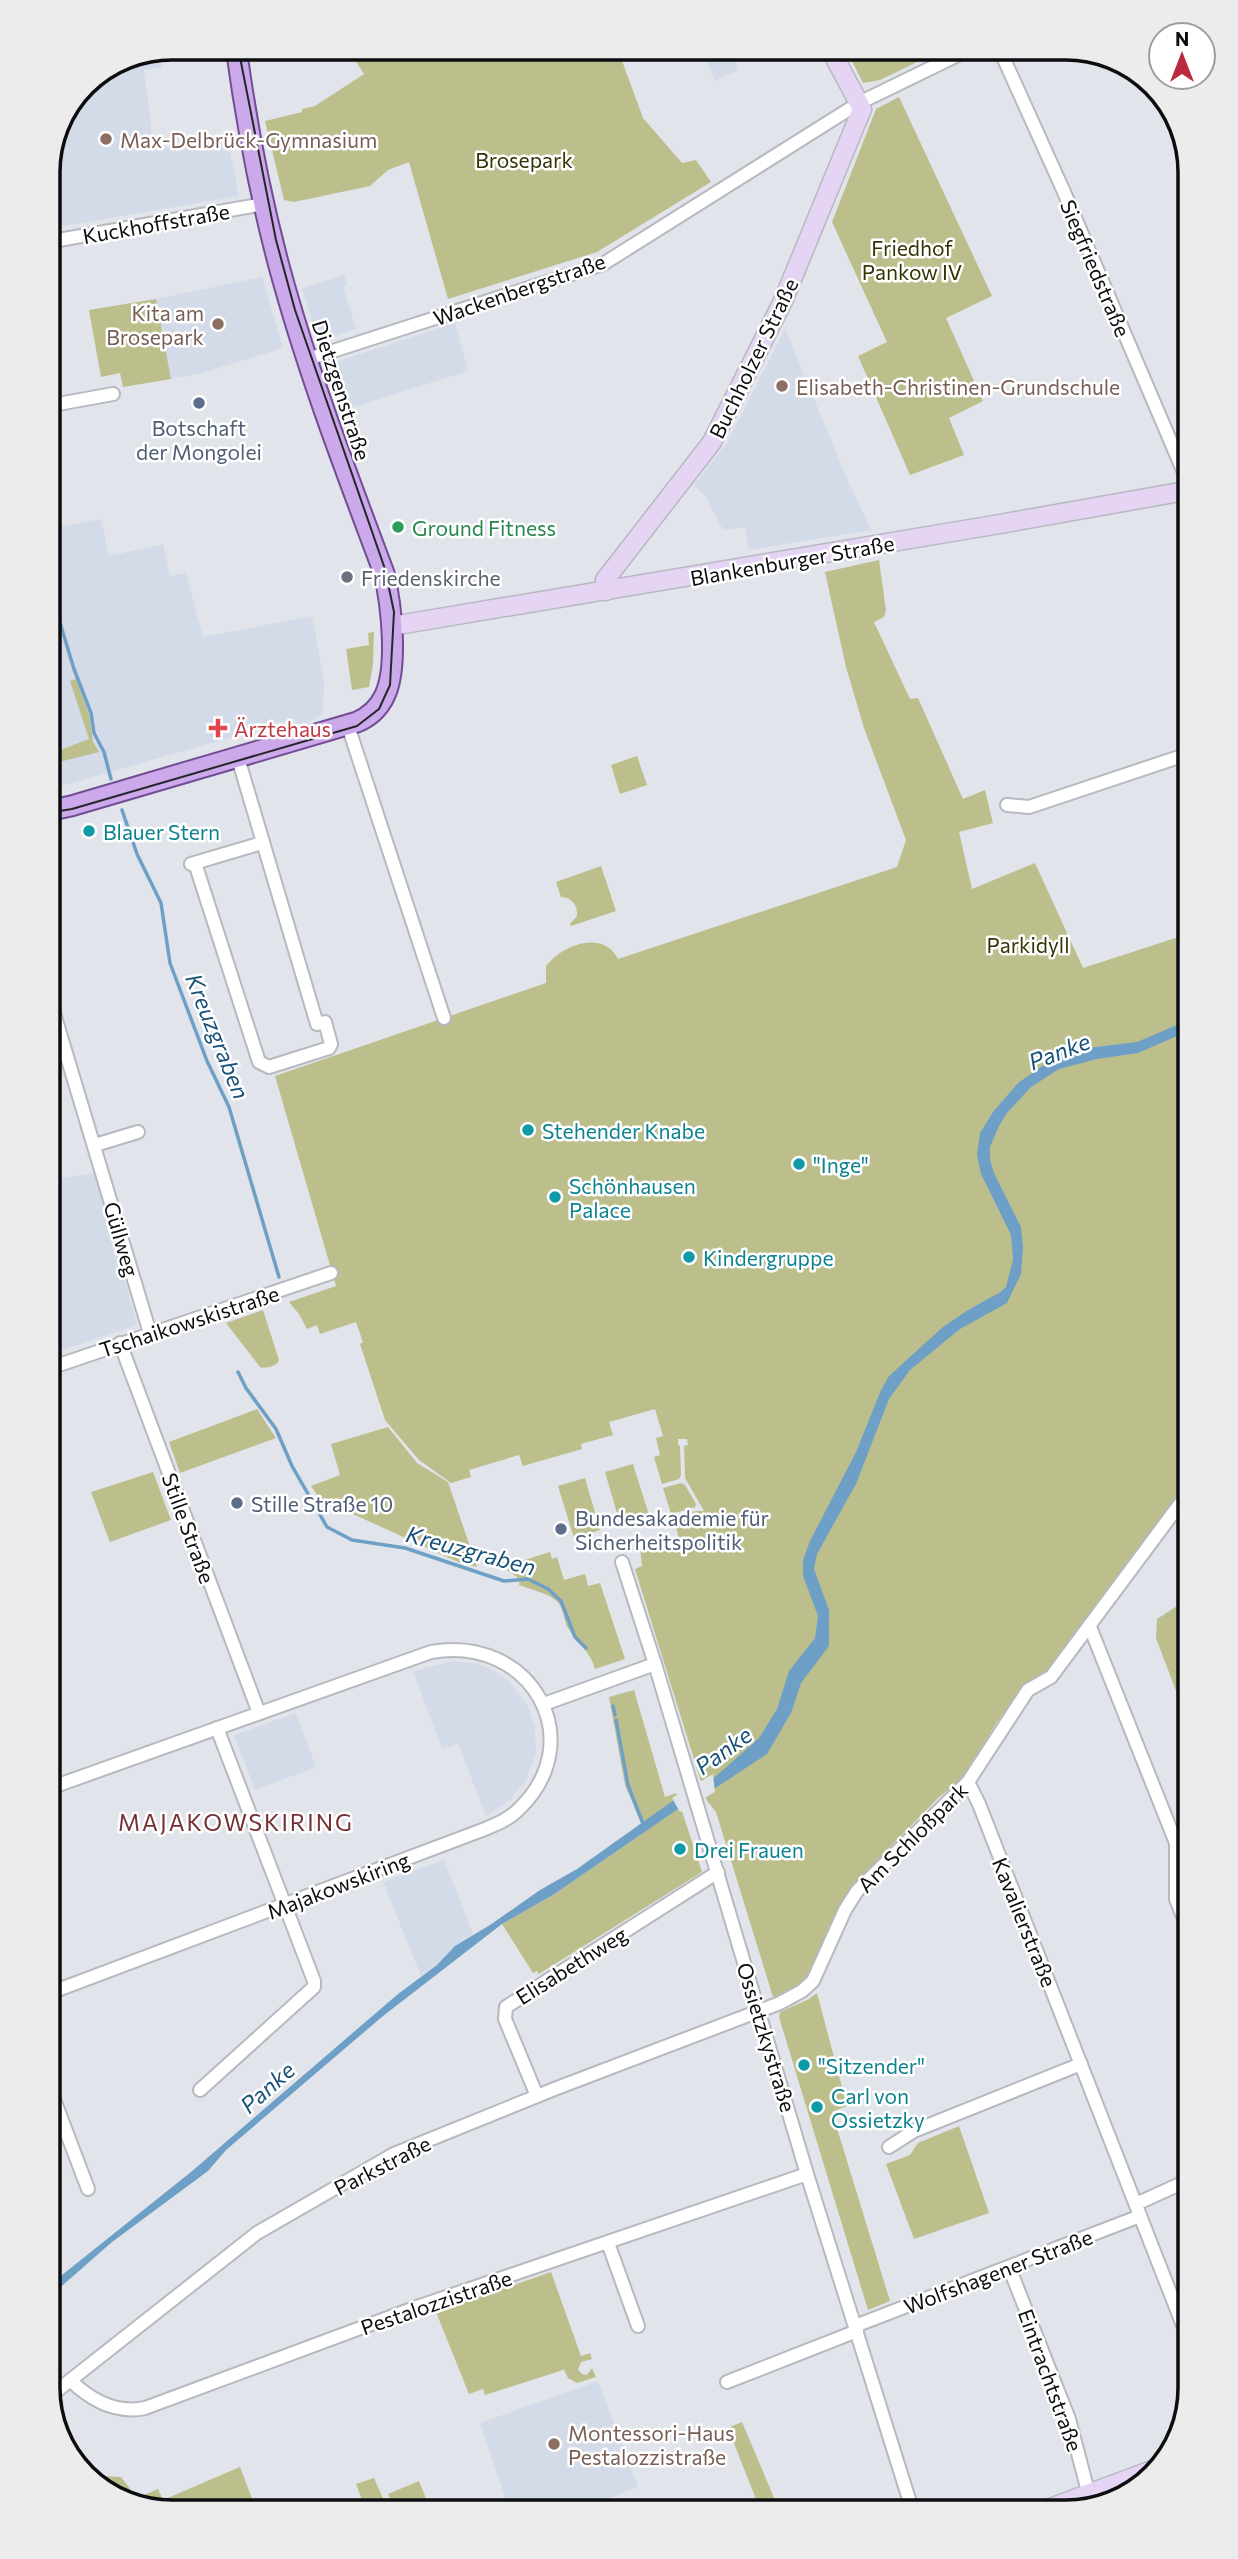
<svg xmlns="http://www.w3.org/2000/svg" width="1238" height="2559" viewBox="0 0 1238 2559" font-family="Commissioner,sans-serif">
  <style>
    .built { fill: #d4dbe8 }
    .green { fill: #bcbf8c }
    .water { fill: #6ea0c7 }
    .pier { fill: #e1e4ea }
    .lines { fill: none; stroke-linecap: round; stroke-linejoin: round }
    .stream { stroke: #6ea0c7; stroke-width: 3.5 }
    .street-casing { stroke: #b6b9bf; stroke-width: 16 }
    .secondary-casing { stroke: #b6b9bf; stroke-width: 21 }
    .primary-casing { stroke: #724d94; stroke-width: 23 }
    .street { stroke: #fff; stroke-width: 12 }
    .secondary { stroke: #e5d4f4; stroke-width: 18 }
    .primary { stroke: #cba9ea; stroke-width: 19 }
    .tram { stroke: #252629; stroke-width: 2 }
    .education-dot { fill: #8d6e63; stroke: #fff; stroke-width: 2.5 }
    .service-dot { fill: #5c6f8a; stroke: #fff; stroke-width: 2.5 }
    .leisure-dot { fill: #2e9e5b; stroke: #fff; stroke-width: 2.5 }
    .worship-dot { fill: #6b7280; stroke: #fff; stroke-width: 2.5 }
    .health-dot { fill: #e0444e; stroke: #fff; stroke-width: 2.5 }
    .culture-dot { fill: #0f9aa8; stroke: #fff; stroke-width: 2.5 }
    .labels { text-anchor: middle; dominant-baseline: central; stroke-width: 5; stroke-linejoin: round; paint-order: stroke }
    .education-label { font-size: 21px; fill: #785e54; stroke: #fff; text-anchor: start }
    .park-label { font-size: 21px; fill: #333404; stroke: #fff }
    .street-label { font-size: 21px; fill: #0c0d0f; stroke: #fff }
    .service-label { font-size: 21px; fill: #4e5e75; stroke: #fff; text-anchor: start }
    .leisure-label { font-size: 21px; fill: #27864d; stroke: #fff; text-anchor: start }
    .worship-label { font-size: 21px; fill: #5b616d; stroke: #fff; text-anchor: start }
    .health-label { font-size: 21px; fill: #be3a42; stroke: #fff; text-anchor: start }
    .culture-label { font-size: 21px; fill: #0d838f; stroke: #fff; text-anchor: start }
    .water-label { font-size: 23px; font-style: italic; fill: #185279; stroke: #fff }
    .neighbourhood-label { font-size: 23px; letter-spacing: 2px; fill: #762f33; stroke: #fff }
    .rim { fill: none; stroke: #0c0d0f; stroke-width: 3.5 }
  </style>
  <rect width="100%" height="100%" fill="#e1e4ea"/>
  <g class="built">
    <path d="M701 47H730L738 70 715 81Z"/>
    <path d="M160 50 162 67 144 70 154 150 227 138 239 196 47 229V164L84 83 124 57Z"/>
    <path d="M344 275 347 285 343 287 356 329 318 341 302 288Z"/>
    <path d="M262 277 283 348 202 373 171 379 156 299Z"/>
    <path d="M455 323 468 371 341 411 326 365Z"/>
    <path d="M785 329 848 481 871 530 749 550 745 527 723 530 706 497 694 485 727 443Z"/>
    <path d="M101 519 109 556 163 544 170 576 186 573 203 637 312 616 324 680 323 713 312 721 297 725 295 719 54 788 57 800 47 801V595L56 592 47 548V529Z"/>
    <path d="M95 1173 137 1325 47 1355V1180Z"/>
    <path d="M453 1661 478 1664 495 1671 509 1681 527 1705 535 1727 536 1753 526 1780 509 1801 486 1816 458 1744 442 1749 413 1671Z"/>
    <path d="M296 1713 316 1767 255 1790 234 1735Z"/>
    <path d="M444 1860 473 1934 456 1946 438 1964 421 1976 383 1882Z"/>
    <path d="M598 2381 638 2487 583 2508 584 2512H510L480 2423Z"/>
  </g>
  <g class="green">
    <path d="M359 47H617L643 118 682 163 696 160 711 182 597 252 448 299 409 162 388 170 370 186 294 202 284 200 265 121 302 112V109L315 106 364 74 351 54Z"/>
    <path d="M845 47 946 48 880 80 863 83Z"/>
    <path d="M899 97 992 296 946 318 983 401 949 418 964 455 910 475 858 356 887 342 832 222 876 109Z"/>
    <path d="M156 299 171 379 123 387 120 373 101 377 89 310Z"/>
    <path d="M879 560 886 610 884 617 874 622 910 699 918 698 963 799 985 790 993 823 959 832 972 889 1035 863 1083 968 1191 933V1453L1178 1471 1184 1485 1181 1495 1049 1669 1023 1688 997 1722 963 1778 938 1798 853 1885 809 1976 795 1988 773 1997 716 1812 707 1801 635 1569 642 1566 640 1547 654 1542 658 1552 681 1545 673 1518 696 1511H704L685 1478 684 1446 688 1445 687 1439H678V1445L680 1446 681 1475 679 1479 662 1484 654 1457 660 1455 656 1438 663 1436 655 1409 609 1422 613 1435 581 1444 582 1449 523 1466 519 1455 469 1470 471 1477 451 1483 419 1460 385 1420 360 1344 363 1342 356 1322 320 1334 317 1325 307 1329 299 1314 289 1302 336 1286 275 1076 546 983V966C562 945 603 929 618 959L897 867 906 840 864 728 846 667 825 572Z"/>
    <path d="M374 632 373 664 369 687 352 690 346 649 369 645 368 633Z"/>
    <path d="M76 679 89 714 93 742 99 752 47 765V755L89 739 70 681Z"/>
    <path d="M637 756 647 785 620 794 611 765Z"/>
    <path d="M601 866 616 911 571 926 570 924 577 916C578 906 572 897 561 897L556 882Z"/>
    <path d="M263 1310 279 1360C277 1366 266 1369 260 1367L226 1323Z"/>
    <path d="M257 1409 276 1438 180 1473 169 1442Z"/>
    <path d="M388 1427 417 1463 448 1482 477 1567 458 1562 320 1499 311 1486 340 1475 331 1444Z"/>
    <path d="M633 1464 650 1518 621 1527 605 1472Z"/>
    <path d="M153 1472 171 1520 110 1542 91 1492Z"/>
    <path d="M585 1478 600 1530 574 1538 558 1486Z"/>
    <path d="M681 1483 685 1485 696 1504 695 1507 671 1514 663 1488Z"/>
    <path d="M550 1552 552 1559 557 1557 564 1580 585 1574 588 1586 600 1583 625 1659 595 1669C591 1652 577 1643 568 1628 563 1619 564 1605 554 1599 546 1593 529 1589 519 1585L520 1579 507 1570 505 1564 518 1560V1562Z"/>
    <path d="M1191 1597V1731L1156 1638 1157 1619Z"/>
    <path d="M634 1690 665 1797 676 1793 702 1872 539 1974 537 1971 533 1973 502 1924 553 1895 640 1835 641 1823 625 1785 609 1697Z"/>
    <path d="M817 1993 847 2106 832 2112 890 2301 868 2310 779 2017 780 2012 809 1999Z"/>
    <path d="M959 2126 989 2213 914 2239 886 2164 910 2155 918 2143Z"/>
    <path d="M551 2272 581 2356 590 2353 592 2359 581 2362 578 2370 582 2374 587 2375 592 2368 596 2377 577 2383 568 2378 563 2368V2370L485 2395 483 2389 469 2394 436 2312Z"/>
    <path d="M742 2422 780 2512H761L728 2428Z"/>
    <path d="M240 2467 257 2512H164L96 2486 87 2475 121 2477 137 2498 158 2489 163 2500Z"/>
    <path d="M374 2478 389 2512H354L359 2509 357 2502 362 2500 356 2484Z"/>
    <path d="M419 2481 429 2506 416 2512H393L395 2510 388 2494Z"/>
  </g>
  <path class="water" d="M1191 1019V1030L1138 1053 1097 1059 1059 1069 1031 1087 1007 1113 999 1126 990 1147V1160L994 1173 1021 1227 1023 1247 1021 1274 1007 1303 960 1329 910 1370 889 1399 856 1484 817 1554 814 1569 829 1610V1646L801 1683 791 1713 767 1754 717 1787 678 1809 553 1895 502 1924 383 2016 226 2150 208 2171 112 2242 47 2299V2287L191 2172 398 1994 437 1965 455 1946 490 1925 540 1890 577 1869 674 1800 715 1777 759 1738 777 1709 789 1671 815 1638 818 1616 803 1576V1560L810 1541 856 1452 881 1390 889 1376 943 1327 968 1310 999 1293 1006 1287 1013 1260 1011 1235 981 1174 977 1155 980 1133 993 1112 1018 1083 1054 1058 1071 1050 1137 1042Z"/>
  <path class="pier" d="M713 1774 715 1792 680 1812 672 1798Z"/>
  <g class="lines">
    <g class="stream">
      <path d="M47 580 74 669 91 713 94 733 104 752 111 779"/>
      <path d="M122 810 137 854 161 903 170 963 207 1061 229 1107 279 1277"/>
      <path d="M238 1372 246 1388 276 1429 292 1466 327 1527 352 1540 405 1548 504 1581 528 1579 548 1589 561 1601 575 1637 586 1648"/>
      <path d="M613 1706 615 1715"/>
      <path d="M616 1720 628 1785 644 1826"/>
    </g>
    <g class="street-casing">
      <g id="street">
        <path d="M999 48 1064 192 1191 489"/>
        <path d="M47 242 264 204"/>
        <path d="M308 359 603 264 859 103 972 48"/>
        <path d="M47 406 113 394"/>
        <path d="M348 726 444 1018"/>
        <path d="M1007 805 1029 807 1191 753"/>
        <path d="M195 863 259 1062 269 1067 329 1048 331 1044 325 1022 317 1024 238 758"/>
        <path d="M191 864 262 843"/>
        <path d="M47 990 150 1333"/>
        <path d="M95 1145 138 1132"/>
        <path d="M120 1343 259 1713"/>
        <path d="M47 1369 331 1273"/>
        <path d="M622 1562 655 1664 807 2174 913 2512"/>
        <path d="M1090 1627 1176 1843V1899L1191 1936"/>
        <path d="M544 1704 655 1664"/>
        <path d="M968 1782 979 1804 1191 2346"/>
        <path d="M47 1994 485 1829C497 1824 509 1819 518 1810 592 1740 530 1634 431 1652L47 1789"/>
        <path d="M47 2081 88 2189"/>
        <path d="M200 2090 314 1987V1981L217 1728"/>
        <path d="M537 2096 505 2019 506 2007 718 1872"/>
        <path d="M889 2147 914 2131 1081 2064"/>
        <path d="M1136 2204 1191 2179"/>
        <path d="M608 2243 638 2326"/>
        <path d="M1009 2267 1069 2419 1089 2495"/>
        <path d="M855 2326 1140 2216"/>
        <path d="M71 2381C91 2400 116 2414 145 2408L417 2307 807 2174"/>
        <path d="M727 2382 857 2331"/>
        <path d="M49 2397 257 2233 394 2154 557 2088 780 2003 802 1991 813 1981 845 1910 857 1891 968 1782 1028 1690 1051 1677 1191 1489"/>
      </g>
    </g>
    <g class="secondary-casing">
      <g id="secondary">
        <path d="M606 591 605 580 712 442 783 301 862 109 829 47"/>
        <path d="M392 626 994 525 1191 490"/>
        <path d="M1039 2512 1155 2469"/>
      </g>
    </g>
    <g class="primary-casing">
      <path id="primary" d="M47 811 71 806 357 722C369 717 378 709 384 697 399 668 391 603 384 573 346 472 307 370 279 266 260 195 246 121 236 47"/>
    </g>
    <use href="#street" class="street"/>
    <use href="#secondary" class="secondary"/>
    <use href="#primary" class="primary"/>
    <g class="tram">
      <path d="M47 813 72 809 357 726 379 709 390 685 394 612 385 569 295 310 276 240 238 47"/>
      <path d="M1100 2505 1123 2495"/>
    </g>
  </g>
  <g class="education-dot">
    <circle cx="106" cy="139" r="7"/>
    <circle cx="218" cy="324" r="7"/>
    <circle cx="782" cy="386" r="7"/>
    <circle cx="554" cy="2444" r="7"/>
  </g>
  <g class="service-dot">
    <circle cx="199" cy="403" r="7"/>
    <circle cx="237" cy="1503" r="7"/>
    <circle cx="561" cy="1529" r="7"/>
  </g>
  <circle class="leisure-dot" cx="398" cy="527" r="7"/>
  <circle class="worship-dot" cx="347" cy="577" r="7"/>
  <path class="health-dot" d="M214.5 717.5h7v7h7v7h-7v7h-7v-7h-7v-7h7z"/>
  <g class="culture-dot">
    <circle cx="89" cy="831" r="7"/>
    <circle cx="528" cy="1130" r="7"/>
    <circle cx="799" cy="1164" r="7"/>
    <circle cx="555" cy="1197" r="7"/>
    <circle cx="689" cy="1257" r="7"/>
    <circle cx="680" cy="1849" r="7"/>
    <circle cx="804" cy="2065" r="7"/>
    <circle cx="817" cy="2107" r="7"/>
  </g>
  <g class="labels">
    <g class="education-label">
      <text x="120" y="139">Max-Delbrück-Gymnasium</text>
      <text x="204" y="312" text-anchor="end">Kita am<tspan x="204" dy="24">Brosepark</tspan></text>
      <text x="796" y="386">Elisabeth-Christinen-Grundschule</text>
      <text x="568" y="2432">Montessori-Haus<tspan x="568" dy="24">Pestalozzistraße</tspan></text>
    </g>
    <g class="park-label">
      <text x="524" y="159">Brosepark</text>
      <text x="912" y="247">Friedhof<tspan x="912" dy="24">Pankow IV</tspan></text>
      <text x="1028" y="944">Parkidyll</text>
    </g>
    <g class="street-label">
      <text transform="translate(156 223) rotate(-10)">Kuckhoffstraße</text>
      <text transform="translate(1096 268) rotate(67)">Siegfriedstraße</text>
      <text transform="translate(519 289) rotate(-19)">Wackenbergstraße</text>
      <text transform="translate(753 358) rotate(-64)">Buchholzer Straße</text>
      <text transform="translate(342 390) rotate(72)">Dietzgenstraße</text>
      <text transform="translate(792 560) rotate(-10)">Blankenburger Straße</text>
      <text transform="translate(122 1239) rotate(74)">Güllweg</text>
      <text transform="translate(189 1321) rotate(-18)">Tschaikowskistraße</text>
      <text transform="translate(189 1528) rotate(70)">Stille Straße</text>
      <text transform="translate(912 1837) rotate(-45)">Am Schloßpark</text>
      <text transform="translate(338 1885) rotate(-21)">Majakowskiring</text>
      <text transform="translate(1025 1922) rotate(68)">Kavalierstraße</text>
      <text transform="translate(571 1965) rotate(-32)">Elisabethweg</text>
      <text transform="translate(767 2037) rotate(73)">Ossietzkystraße</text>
      <text transform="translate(382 2165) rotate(-27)">Parkstraße</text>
      <text transform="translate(998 2271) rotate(-21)">Wolfshagener Straße</text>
      <text transform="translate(436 2302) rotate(-19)">Pestalozzistraße</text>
      <text transform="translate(1051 2380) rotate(70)">Eintrachtstraße</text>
    </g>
    <g class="service-label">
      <text x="199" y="427" text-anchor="middle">Botschaft<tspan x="199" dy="24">der Mongolei</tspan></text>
      <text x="251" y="1503">Stille Straße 10</text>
      <text x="575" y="1517">Bundesakademie für<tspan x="575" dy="24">Sicherheitspolitik</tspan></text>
    </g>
    <g class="leisure-label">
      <text x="412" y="527">Ground Fitness</text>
    </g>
    <g class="worship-label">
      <text x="361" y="577">Friedenskirche</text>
    </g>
    <g class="health-label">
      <text x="234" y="728">Ärztehaus</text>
    </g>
    <g class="culture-label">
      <text x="103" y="831">Blauer Stern</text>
      <text x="542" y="1130">Stehender Knabe</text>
      <text x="813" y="1164">"Inge"</text>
      <text x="569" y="1185">Schönhausen<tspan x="569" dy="24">Palace</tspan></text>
      <text x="703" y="1257">Kindergruppe</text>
      <text x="694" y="1849">Drei Frauen</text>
      <text x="818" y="2065">"Sitzender"</text>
      <text x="831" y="2095">Carl von<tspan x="831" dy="24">Ossietzky</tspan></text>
    </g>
    <g class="water-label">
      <text transform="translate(218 1036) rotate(68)">Kreuzgraben</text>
      <text transform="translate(1059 1051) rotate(-21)">Panke</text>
      <text transform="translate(471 1550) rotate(15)">Kreuzgraben</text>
      <text transform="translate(723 1750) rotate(-36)">Panke</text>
      <text transform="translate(267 2087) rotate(-42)">Panke</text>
    </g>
    <g class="neighbourhood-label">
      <text x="236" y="1822">MAJAKOWSKIRING</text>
    </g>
  </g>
  <path d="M0 0H1238V2559H0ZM172 60H1066A112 112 0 0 1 1178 172V2388A112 112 0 0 1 1066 2500H172A112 112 0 0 1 60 2388V172A112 112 0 0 1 172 60Z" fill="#ececec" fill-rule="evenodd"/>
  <path class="rim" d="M172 60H1066A112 112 0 0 1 1178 172V2388A112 112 0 0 1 1066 2500H172A112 112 0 0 1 60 2388V172A112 112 0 0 1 172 60Z"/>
  <g transform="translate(1182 56)"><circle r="33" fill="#ffffff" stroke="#9e9e9f" stroke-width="2"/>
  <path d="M0-5L12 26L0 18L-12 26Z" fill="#ba293d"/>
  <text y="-10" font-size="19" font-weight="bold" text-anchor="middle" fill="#0c0d0f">N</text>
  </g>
</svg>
